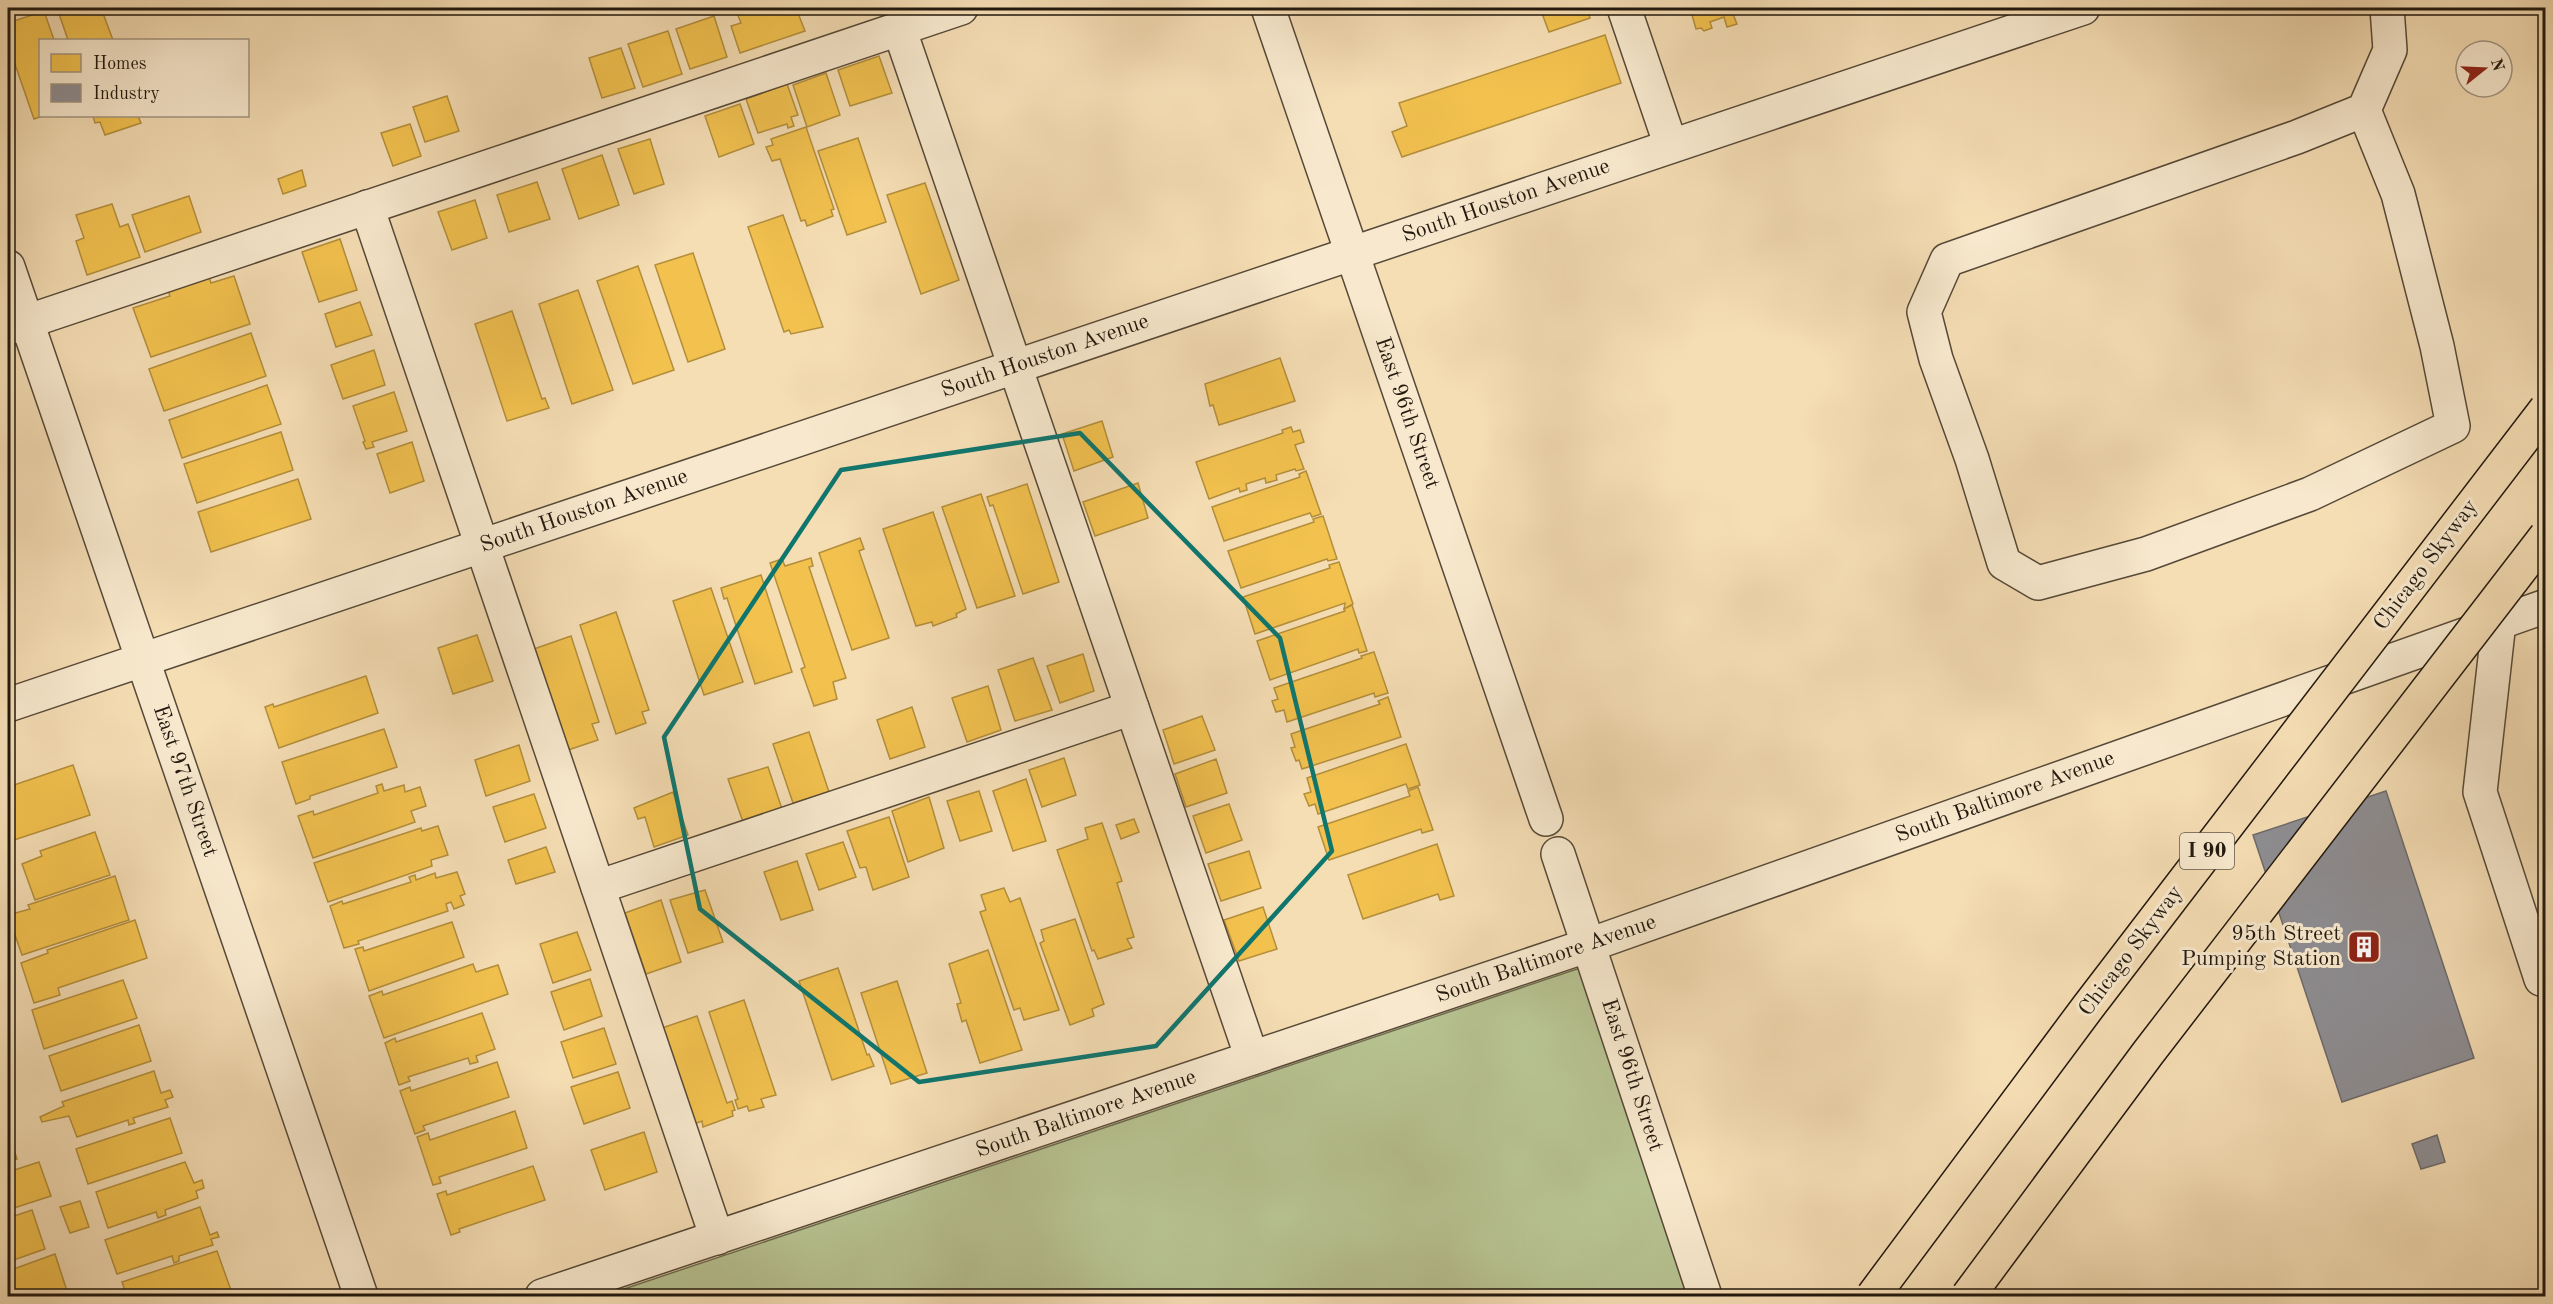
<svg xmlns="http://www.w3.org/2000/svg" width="2553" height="1304" viewBox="0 0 2553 1304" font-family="'Old Standard TT',serif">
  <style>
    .green { fill: #b7c291; stroke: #6c6d50; stroke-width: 1.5 }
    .homes { fill: #f2c14e; stroke: #b38e3b; stroke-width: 1.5 }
    .industry { fill: #8d8d92; stroke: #6d6a6a; stroke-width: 1.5 }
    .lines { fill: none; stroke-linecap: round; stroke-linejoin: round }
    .minor-casing { stroke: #564938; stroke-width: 36 }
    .minor { stroke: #f8e9ce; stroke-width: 33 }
    .highway-bridge-casing { stroke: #21180e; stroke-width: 36; stroke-linecap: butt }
    .highway-bridge { stroke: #f5ddb4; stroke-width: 33 }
    .marked { fill: none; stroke: #0f766e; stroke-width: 4.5; stroke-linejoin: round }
    .labels { text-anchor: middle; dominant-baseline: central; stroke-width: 6; stroke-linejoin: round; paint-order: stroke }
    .shield { fill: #f8e9ce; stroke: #625748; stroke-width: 1.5 }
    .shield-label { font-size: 21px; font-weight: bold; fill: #21180e }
    .street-label { font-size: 22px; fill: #21180e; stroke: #f8e9ce }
    .poi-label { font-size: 22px; fill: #21180e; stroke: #f8e9ce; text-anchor: end }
  </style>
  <rect width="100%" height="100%" fill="#f5ddb4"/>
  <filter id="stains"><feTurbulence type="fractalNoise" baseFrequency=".00333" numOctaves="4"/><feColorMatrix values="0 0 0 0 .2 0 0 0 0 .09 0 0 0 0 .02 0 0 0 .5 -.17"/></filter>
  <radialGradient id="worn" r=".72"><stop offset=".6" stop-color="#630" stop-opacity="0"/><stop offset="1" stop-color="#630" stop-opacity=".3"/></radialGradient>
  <path class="green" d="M1586 966 1694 1296H603Z"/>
  <g class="homes">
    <path d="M57 8H101L113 40H68Z"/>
    <path d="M735 8H796L805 31 740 53 731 26 741 23Z"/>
    <path d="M1540 8H1587L1590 18 1549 32Z"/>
    <path d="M1690 8H1737L1739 12 1733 14 1737 24 1727 27 1724 17 1710 22 1712 28 1704 31 1701 28 1696 29Z"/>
    <path d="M44 11 54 40H40V116H43L34 119 8 44V23Z"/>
    <path d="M714 16 727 57 690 69 676 29Z"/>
    <path d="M668 31 682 74 643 87 628 44Z"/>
    <path d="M1605 35 1621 83 1402 157 1392 132 1407 126 1399 103Z"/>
    <path d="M621 48 635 88 602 98 589 58Z"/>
    <path d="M879 56 892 93 850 106 838 70Z"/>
    <path d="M826 73 840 115 807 127 793 85Z"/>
    <path d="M787 84 798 115 791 117 794 126 788 128 787 124 758 133 746 99Z"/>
    <path d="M447 96 459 131 425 142 413 107Z"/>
    <path d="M740 104 754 144 719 157 705 116Z"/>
    <path d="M93 116H138L141 123 105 135 100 122 95 123Z"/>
    <path d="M410 124 421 156 393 166 381 133Z"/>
    <path d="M806 127 834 209 831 210 833 216 807 226 805 220 801 221 780 159 772 161 766 147 773 145 771 139Z"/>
    <path d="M858 138 886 222 847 235 818 151Z"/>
    <path d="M650 139 664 184 634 194 618 149Z"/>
    <path d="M602 155 619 205 579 219 562 169Z"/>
    <path d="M302 170 306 186 283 194 278 179Z"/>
    <path d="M537 182 550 219 509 232 497 195Z"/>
    <path d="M925 183 959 280 921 294 887 195Z"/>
    <path d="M189 196 201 232 145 252 132 215Z"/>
    <path d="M475 200 487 238 452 250 438 212Z"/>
    <path d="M112 204 120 227 128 224 140 257 87 275 76 241 84 238 76 215Z"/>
    <path d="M783 215 823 327 791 334 789 330 784 332 748 227Z"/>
    <path d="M340 239 357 290 319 302 302 252Z"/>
    <path d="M693 253 725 349 688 362 655 265Z"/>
    <path d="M638 266 674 370 633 384 597 281Z"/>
    <path d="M208 274 211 283 234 276 250 324 151 357 133 308 170 296 167 288Z"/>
    <path d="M578 290 613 390 572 404 539 304Z"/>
    <path d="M360 302 372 335 336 347 325 314Z"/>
    <path d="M512 311 542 399 545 398 549 408 507 421 475 324Z"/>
    <path d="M251 333 266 376 164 411 149 369Z"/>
    <path d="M374 350 385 385 343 399 331 365Z"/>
    <path d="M1280 358 1295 401 1219 425 1213 405 1210 406 1205 384Z"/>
    <path d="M267 385 281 424 182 458 169 420Z"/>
    <path d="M394 392 407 431 372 442 374 447 366 449 363 442 365 441 353 406Z"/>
    <path d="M1102 421 1113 457 1074 471 1062 434Z"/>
    <path d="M1291 427 1293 432 1300 430 1304 442 1295 445 1304 469 1296 471 1295 469 1276 475 1277 480 1266 483 1265 478 1246 484 1247 490 1240 492 1239 488 1209 499 1196 462 1283 433 1282 430Z"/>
    <path d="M281 432 293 470 197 503 184 464Z"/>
    <path d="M412 442 424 481 390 493 377 454Z"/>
    <path d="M1306 471 1321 514 1312 517 1310 513 1224 541 1212 507 1300 477 1299 474Z"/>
    <path d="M298 479 311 519 211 552 198 512Z"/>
    <path d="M1138 483 1148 518 1095 536 1083 502Z"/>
    <path d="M1027 484 1059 582 1023 594 993 505 990 506 987 497Z"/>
    <path d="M981 494 1015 596 977 608 942 507Z"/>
    <path d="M933 512 966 609 956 614 957 617 933 626 932 622 916 626 883 529Z"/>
    <path d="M1323 516 1337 559 1328 561 1327 559 1241 588 1228 551 1314 522 1313 519Z"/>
    <path d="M860 538 864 549 859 551 889 638 852 650 819 553Z"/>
    <path d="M811 558 813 566 809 567 846 678 833 682 837 699 814 706 801 669 805 667 770 563 782 559 785 566Z"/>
    <path d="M1339 562 1353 604 1344 609 1345 603 1255 634 1243 597 1330 568 1329 565Z"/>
    <path d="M761 575 792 672 755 684 727 598 724 599 721 588Z"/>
    <path d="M711 588 743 682 704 695 673 601Z"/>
    <path d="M1352 605 1367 651 1359 653 1358 649 1270 680 1257 641 1345 611 1344 609Z"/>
    <path d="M616 612 649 710 642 712 646 723 616 734 580 625Z"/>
    <path d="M477 635 493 681 453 694 438 648Z"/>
    <path d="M571 636 599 722 592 724 598 740 565 751 531 650Z"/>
    <path d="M1374 652 1388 693 1375 697 1374 693 1287 722 1284 710 1276 712 1272 701 1278 699 1274 688 1362 658 1361 656Z"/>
    <path d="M1083 654 1094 691 1060 703 1047 666Z"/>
    <path d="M1033 658 1052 710 1015 721 998 670Z"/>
    <path d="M366 676 378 713 279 748 265 707 273 704 274 707Z"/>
    <path d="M988 686 1001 730 967 742 952 698Z"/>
    <path d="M1388 697 1401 737 1302 769 1299 760 1296 761 1291 748 1295 747 1291 734 1380 704 1378 701Z"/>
    <path d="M912 707 925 747 890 759 877 720Z"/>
    <path d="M1202 716 1215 750 1174 764 1163 730Z"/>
    <path d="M384 729 397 767 310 796V799L296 804 282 762Z"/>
    <path d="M809 732 829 792 793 803 773 744Z"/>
    <path d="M1406 744 1420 785 1408 789 1406 784 1318 814 1315 804 1309 806 1304 794 1311 792 1307 778Z"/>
    <path d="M519 745 530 781 486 796 475 760Z"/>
    <path d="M1064 758 1076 795 1042 807 1029 770Z"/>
    <path d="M1216 759 1227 793 1186 807 1175 774Z"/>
    <path d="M73 765 90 815 8 842V787Z"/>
    <path d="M768 767 782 809 743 822 728 779Z"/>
    <path d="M1026 779 1046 841 1013 851 993 791Z"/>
    <path d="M382 784 384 791 404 785 405 792 420 787 426 806 411 811 415 822 313 858 298 816 313 811 314 815 378 793 376 786Z"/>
    <path d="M1418 787 1433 830 1422 833 1421 829 1329 860 1318 827 1410 796 1408 791Z"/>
    <path d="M979 791 992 831 960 841 947 801Z"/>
    <path d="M673 792 688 835 654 847 645 817 638 819 634 808Z"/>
    <path d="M534 794 546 828 505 842 493 807Z"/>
    <path d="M929 797 944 848 908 862 892 811Z"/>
    <path d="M1229 804 1242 840 1206 853 1193 816Z"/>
    <path d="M889 817 909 877 873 890 866 867 860 868 847 831Z"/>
    <path d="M1134 819 1139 832 1121 839 1116 825Z"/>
    <path d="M1102 823 1122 881 1117 883 1134 937 1127 939 1132 948 1098 959 1094 950 1092 951 1057 850 1088 839 1085 828Z"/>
    <path d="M438 826 448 855 431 860 432 866 328 902 314 863 421 828 422 831Z"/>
    <path d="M95 832 110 875 35 900 22 864 42 856 40 851Z"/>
    <path d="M843 842 856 877 819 890 806 854Z"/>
    <path d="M1437 844 1454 896 1440 900 1438 894 1363 919 1348 875Z"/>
    <path d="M546 847 555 872 516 884 508 860Z"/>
    <path d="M1249 851 1261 888 1221 901 1208 864Z"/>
    <path d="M797 861 813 910 781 920 764 872Z"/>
    <path d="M457 872 465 894 460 896 464 905 454 909 451 902 446 904 448 911 358 941 359 944 344 948 330 906 342 901 343 904 411 882 409 877 415 875 416 880 435 873 436 878Z"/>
    <path d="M115 876 129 920 22 955 8 915 30 909 28 905Z"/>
    <path d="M1004 888 1010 902 1020 898 1059 1010 1024 1020 1020 1008 1014 1010 980 912 986 910 981 895Z"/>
    <path d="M705 890 723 942 688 953 670 900Z"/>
    <path d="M661 900 681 962 646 974 625 913Z"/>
    <path d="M1263 907 1277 949 1239 961 1224 920Z"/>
    <path d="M1075 919 1104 1004 1092 1009 1094 1016 1070 1025 1040 943 1044 941 1041 930Z"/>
    <path d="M135 920 147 958 58 988 60 995 34 1003 21 963 48 953 47 950Z"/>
    <path d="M452 922 464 957 369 991 355 949 363 947 364 951Z"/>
    <path d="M577 932 591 970 553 983 540 944Z"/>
    <path d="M988 950 1022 1050 980 1063 966 1020 962 1022 957 1004 961 1003 949 964Z"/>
    <path d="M473 964 476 972 498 965 508 994 384 1038 369 996 382 991 383 995Z"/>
    <path d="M838 968 867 1055 869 1054 874 1066 832 1080 799 981Z"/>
    <path d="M590 979 602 1016 564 1030 551 992Z"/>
    <path d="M123 980 137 1018 44 1049 32 1010Z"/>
    <path d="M897 981 927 1073 891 1084 861 993Z"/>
    <path d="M744 1000 776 1095 761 1099 764 1107 749 1111 747 1106 738 1109 735 1100 738 1099 709 1012Z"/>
    <path d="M482 1013 495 1049 476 1056 478 1062 470 1064 468 1058 408 1077 410 1081 399 1085 385 1043 395 1038 396 1042Z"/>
    <path d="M697 1016 727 1103 732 1101 735 1110 732 1111 733 1116 703 1127 702 1121 694 1124 680 1085 682 1084 676 1066 673 1068 662 1028Z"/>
    <path d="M139 1025 151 1061 61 1091 49 1056Z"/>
    <path d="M604 1028 616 1064 573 1078 561 1042Z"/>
    <path d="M497 1062 509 1097 423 1126 425 1130 415 1134 400 1091 410 1087 411 1091Z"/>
    <path d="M154 1071 161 1093 170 1090 173 1097 165 1100 168 1107 133 1118 135 1123 129 1125 128 1120 77 1137 69 1116 42 1122 40 1117 64 1106 62 1102Z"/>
    <path d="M618 1072 630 1108 584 1124 571 1087Z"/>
    <path d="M515 1111 527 1148 439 1177 441 1183 433 1185 417 1137 428 1133 430 1140Z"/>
    <path d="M170 1118 182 1153 88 1184 76 1149Z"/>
    <path d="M8 1130 17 1159 8 1162Z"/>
    <path d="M644 1132 657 1172 605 1190 591 1150Z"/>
    <path d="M39 1162 51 1196 8 1210V1172Z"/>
    <path d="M185 1162 194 1183 202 1180 204 1188 196 1191 198 1198 165 1210 166 1215 158 1218 156 1212 108 1228 96 1192Z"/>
    <path d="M533 1166 545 1200 459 1229 460 1232 451 1235 437 1194 446 1191 447 1195Z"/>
    <path d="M80 1201 89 1227 70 1233 60 1207Z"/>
    <path d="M200 1207 210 1235 217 1232 219 1237 211 1239 213 1245 179 1256V1261L174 1263 172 1256 117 1274 105 1240Z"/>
    <path d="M32 1210 45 1249 8 1262V1218Z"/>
    <path d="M217 1251 233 1296H127L122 1282Z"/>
    <path d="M55 1254 68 1294 60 1296H8V1271Z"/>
  </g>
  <g class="industry">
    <path d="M2386 791 2474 1058 2342 1102 2253 835Z"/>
    <path d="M2437 1135 2445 1162 2421 1169 2412 1144Z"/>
  </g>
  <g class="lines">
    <g class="minor-casing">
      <g id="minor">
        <path d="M1268 8 1546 819"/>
        <path d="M1624 8 1671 146"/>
        <path d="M899 28 1252 1058"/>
        <path d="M2364 110 2398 194 2437 346 2453 426 2310 494 2146 554 2038 583 2004 563 1972 459 1936 359 1924 312 1947 260 2297 137 2364 110 2390 50 2387 8"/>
        <path d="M367 207 717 1238"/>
        <path d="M8 267 361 1296"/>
        <path d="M8 328 961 8"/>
        <path d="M2499 622 2480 792 2541 979"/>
        <path d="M8 705 2083 8"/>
        <path d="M1558 854 1705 1296"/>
        <path d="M598 887 1132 708"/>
        <path d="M542 1296 1589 945 2546 606"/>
      </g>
    </g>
    <use href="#minor" class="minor"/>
    <g class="highway-bridge-casing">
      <g id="highway-bridge">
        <path d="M1873 1296 2088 1007 2546 409"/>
        <path d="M1968 1296 2148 1053 2546 536"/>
      </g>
    </g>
    <use href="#highway-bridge" class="highway-bridge"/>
  </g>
  <path class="marked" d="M1080 433 1280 638 1332 851 1156 1046 919 1082 700 909 664 737 841 470Z"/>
  <defs>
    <g id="building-square" transform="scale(1.725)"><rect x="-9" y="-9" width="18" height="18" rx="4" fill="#8f2418" stroke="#f8e9ce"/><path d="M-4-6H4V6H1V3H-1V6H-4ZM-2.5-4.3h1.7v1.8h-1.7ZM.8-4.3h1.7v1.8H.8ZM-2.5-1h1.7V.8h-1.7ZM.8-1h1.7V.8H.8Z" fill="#fff"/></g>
  </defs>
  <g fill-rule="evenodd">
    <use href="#building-square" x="2364" y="947"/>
  </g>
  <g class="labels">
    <rect class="shield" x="2180" y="833" width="54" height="36" rx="4.5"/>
    <g class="shield-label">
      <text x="2207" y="851">I 90</text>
    </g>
    <g class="street-label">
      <text transform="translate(1506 201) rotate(-19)">South Houston Avenue</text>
      <text transform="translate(1045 356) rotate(-19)">South Houston Avenue</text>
      <text transform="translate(1407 413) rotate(71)">East 96th Street</text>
      <text transform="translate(584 511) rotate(-19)">South Houston Avenue</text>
      <text transform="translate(2426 565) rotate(-53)">Chicago Skyway</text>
      <text transform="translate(185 781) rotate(71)">East 97th Street</text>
      <text transform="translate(2005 797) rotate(-20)">South Baltimore Avenue</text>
      <text transform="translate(2131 951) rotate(-53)">Chicago Skyway</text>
      <text transform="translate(1546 959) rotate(-19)">South Baltimore Avenue</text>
      <text transform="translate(1632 1075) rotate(72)">East 96th Street</text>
      <text transform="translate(1086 1114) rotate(-19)">South Baltimore Avenue</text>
    </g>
    <g class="poi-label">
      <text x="2341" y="934">95th Street<tspan x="2341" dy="25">Pumping Station</tspan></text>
    </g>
  </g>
  <rect width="2553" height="1304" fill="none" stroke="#f5ddb4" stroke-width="30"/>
  <rect x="9" y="9" width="2535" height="1286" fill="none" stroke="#21180e" stroke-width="3"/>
  <rect x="15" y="15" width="2523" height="1274" fill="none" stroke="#21180e" stroke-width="1.5"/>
  <rect x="39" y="39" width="210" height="78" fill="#f8e9ce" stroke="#a29581" stroke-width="1.5"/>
  <rect x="51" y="54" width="30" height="18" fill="#f2c14e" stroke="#a29581" stroke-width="1.5"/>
  <text x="93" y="69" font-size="18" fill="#21180e">Homes</text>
  <rect x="51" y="84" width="30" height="18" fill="#8d8d92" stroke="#a29581" stroke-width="1.5"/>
  <text x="93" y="99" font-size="18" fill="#21180e">Industry</text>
  <g transform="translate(2484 69) rotate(72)"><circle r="28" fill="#f8e9ce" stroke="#a29581" stroke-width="1.5"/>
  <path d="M0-4.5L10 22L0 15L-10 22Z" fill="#8f2418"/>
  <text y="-9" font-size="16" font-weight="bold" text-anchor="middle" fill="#21180e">N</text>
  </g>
  <rect width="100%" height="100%" filter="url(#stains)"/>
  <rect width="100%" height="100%" fill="url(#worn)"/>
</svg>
